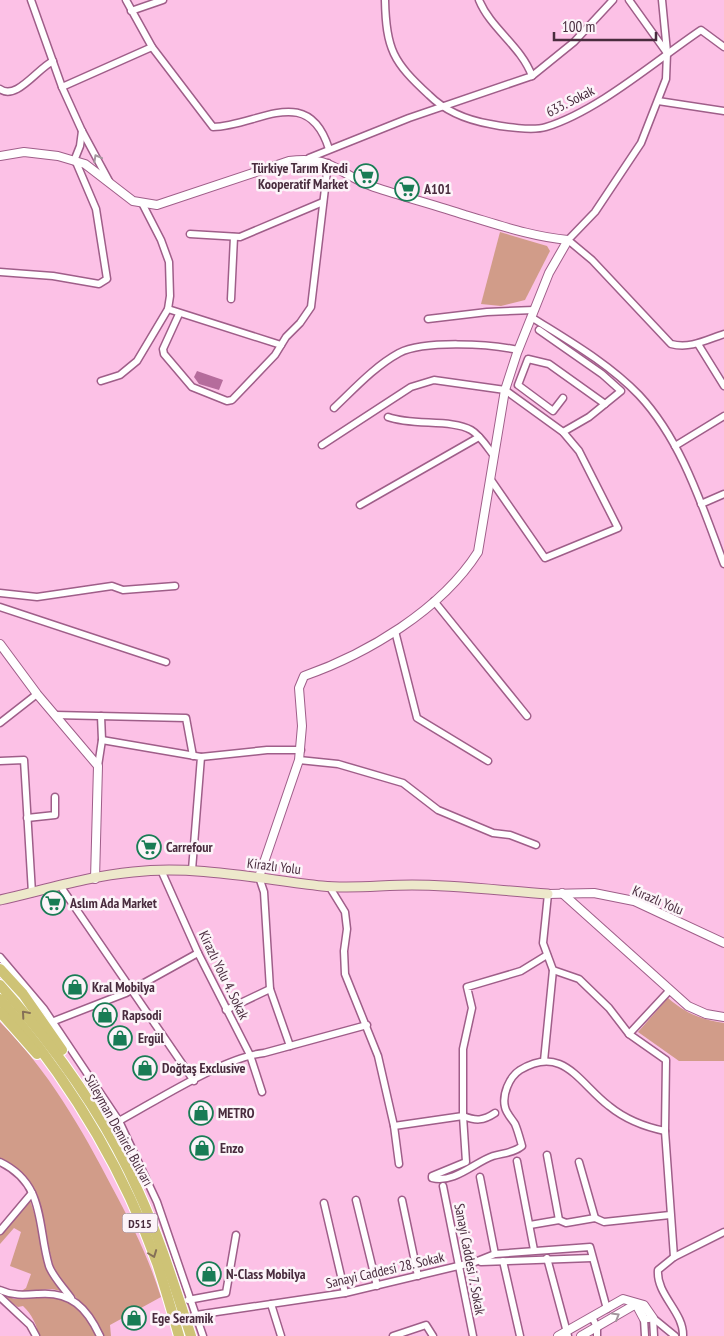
<svg xmlns="http://www.w3.org/2000/svg" width="724" height="1336" viewBox="0 0 724 1336" font-family="'PT Sans Narrow',sans-serif">
  <style>
    .green { fill: #d19c89 }
    .water { fill: #b56c9c }
    .lines { fill: none; stroke-linecap: round; stroke-linejoin: round }
    .minor-casing { stroke: #9f5e89; stroke-width: 9 }
    .tertiary-casing { stroke: #9f5e89; stroke-width: 10 }
    .secondary-casing { stroke: #9f5e89; stroke-width: 11 }
    .trunk-casing { stroke: #fff; stroke-width: 12 }
    .minor { stroke: #fff; stroke-width: 6 }
    .tertiary { stroke: #fff; stroke-width: 8 }
    .secondary { stroke: #ede8cb; stroke-width: 9 }
    .trunk { stroke: #cec376; stroke-width: 10 }
    .oneway { stroke: #a4969e }
    .oneway2 { stroke: #857057 }
    .labels { text-anchor: middle; dominant-baseline: central; stroke-width: 5; stroke-linejoin: round; paint-order: stroke }
    .shield { fill: #fcf4f9; stroke: #7f6876; stroke-width: 1 }
    .shield-label { font-size: 12px; font-weight: bold; fill: #492c3e }
    .street-label { font-size: 14px; fill: #492c3e; stroke: #fcf4f9 }
    .poi-label { font-size: 14px; font-weight: bold; fill: #492c3e; stroke: #fcf4f9; text-anchor: start }
  </style>
  <rect width="100%" height="100%" fill="#fcc1e6"/>
  <g class="green">
    <path d="M500 232 547 246 550 251 525 300 501 306 481 304Z"/>
    <path d="M668 998C685 1013 702 1020 724 1023V1061H679L638 1032Z"/>
    <path d="M0 1022C48 1070 82 1129 113 1189 132 1224 149 1259 161 1297L110 1325 111 1336H103C90 1308 74 1298 57 1275 53 1269 52 1260 50 1253 41 1213 42 1180 0 1159Z"/>
    <path d="M30 1200 41 1234 46 1261 65 1292 52 1289 20 1292 26 1288 31 1274 10 1266 21 1232 14 1228 0 1244V1235Z"/>
    <path d="M0 1293 14 1299 55 1296 68 1300 84 1313 96 1336H38C38 1326 31 1313 23 1306L18 1307 0 1295Z"/>
  </g>
  <path class="water" d="M197 371 223 380 219 390 199 384 194 377Z"/>
  <g class="lines">
    <g class="minor-casing">
      <g id="minor">
        <path d="M31 0 62 87 82 131 109 181"/>
        <path d="M126 0 152 47 213 127C258 126 308 82 329 149"/>
        <path d="M385 0C386 49 393 62 429 95 446 112 467 120 490 124 504 127 533 131 546 127 598 111 655 61 701 30L724 47"/>
        <path d="M629 0 667 53 666 79 641 143 595 212 568 240 592 260 671 344C690 349 706 340 724 334"/>
        <path d="M662 0 667 52"/>
        <path d="M131 11 163 0"/>
        <path d="M532 76 574 42 613 0"/>
        <path d="M62 87 152 47"/>
        <path d="M0 89C16 101 37 69 53 61"/>
        <path d="M658 101 724 111"/>
        <path d="M309 158 409 118 532 76C521 46 491 29 479 0"/>
        <path d="M74 161 80 146 82 131"/>
        <path d="M190 234 240 237 323 202"/>
        <path d="M0 272 53 276 99 284 107 279 96 209 76 162"/>
        <path d="M231 299 234 237"/>
        <path d="M168 309 281 345"/>
        <path d="M179 314 163 349 164 354 192 387 227 401 232 400 275 355 286 337 300 323 311 307 328 163"/>
        <path d="M531 317C569 341 608 363 639 395 682 441 702 506 724 564"/>
        <path d="M428 319 487 312 534 310"/>
        <path d="M539 330 602 374 621 391 589 417 563 432"/>
        <path d="M698 344 724 386"/>
        <path d="M101 381 120 375 137 361 168 309 170 296 169 262 161 240 142 203"/>
        <path d="M563 398 553 411 518 385 528 359 549 364 605 404"/>
        <path d="M334 408C354 389 375 366 399 353 425 340 490 344 518 350"/>
        <path d="M388 417C412 426 452 419 471 430 480 435 488 448 494 456"/>
        <path d="M322 445 411 387 434 380 505 390 563 432 579 451 618 528 545 558 491 480"/>
        <path d="M675 446 724 416"/>
        <path d="M701 504 724 494"/>
        <path d="M360 505 479 437"/>
        <path d="M0 593 37 597 112 586 123 590 175 586"/>
        <path d="M434 601 527 716"/>
        <path d="M0 607 166 662"/>
        <path d="M395 631 417 718 488 761"/>
        <path d="M55 715 186 718 193 756"/>
        <path d="M0 723 37 694"/>
        <path d="M102 740 201 757 192 870"/>
        <path d="M201 757 267 750H301"/>
        <path d="M299 760 338 764 403 783 438 810 493 833 510 835 536 845"/>
        <path d="M0 761 24 760 32 893"/>
        <path d="M98 766 102 740 101 716"/>
        <path d="M27 818 55 815V797"/>
        <path d="M161 870 198 953 250 1055 262 1092"/>
        <path d="M259 877 264 892 270 989 290 1046"/>
        <path d="M329 886 345 912 347 929 344 951 345 974 378 1056 394 1126 399 1164"/>
        <path d="M61 887 194 1081"/>
        <path d="M548 894 543 943 553 970 579 979 609 1008 629 1034 666 1060 665 1131 674 1257"/>
        <path d="M547 955 521 971 467 987 472 1008 463 1049V1116L466 1162 432 1176V1178C454 1184 475 1162 493 1156 503 1153 514 1153 522 1146 520 1139 518 1131 515 1124 512 1119 506 1113 505 1107 502 1095 509 1077 520 1070 563 1044 579 1083 609 1106 625 1119 645 1127 665 1131"/>
        <path d="M0 957 44 1009 119 1121 157 1202 203 1336"/>
        <path d="M226 1010 270 989"/>
        <path d="M49 1023 126 993 198 953"/>
        <path d="M629 1034 669 991"/>
        <path d="M544 1061 553 970"/>
        <path d="M119 1121C156 1101 224 1057 264 1053L367 1025"/>
        <path d="M394 1126 463 1116C476 1121 483 1121 495 1113"/>
        <path d="M547 1155 559 1220"/>
        <path d="M517 1161 534 1250"/>
        <path d="M0 1162C46 1184 37 1226 49 1266 53 1277 64 1288 71 1298"/>
        <path d="M579 1162 595 1218"/>
        <path d="M480 1177 495 1254"/>
        <path d="M443 1186 473 1336"/>
        <path d="M356 1200 377 1286"/>
        <path d="M402 1200 418 1276"/>
        <path d="M324 1203 345 1293"/>
        <path d="M595 1218 604 1222 670 1215"/>
        <path d="M530 1225 559 1220 566 1223 595 1218"/>
        <path d="M0 1231 32 1193"/>
        <path d="M547 1258 568 1336"/>
        <path d="M503 1261 520 1336"/>
        <path d="M481 1262 592 1258"/>
        <path d="M0 1290C13 1296 24 1295 38 1294 71 1291 87 1308 100 1336"/>
        <path d="M0 1297 30 1325 36 1336"/>
        <path d="M188 1300 226 1293 236 1235"/>
        <path d="M271 1304 281 1336"/>
        <path d="M592 1317 597 1327V1336"/>
        <path d="M653 1318 675 1336"/>
        <path d="M653 1318 654 1336"/>
        <path d="M186 1319 196 1315 345 1293 475 1262 495 1254 590 1247 607 1309"/>
        <path d="M393 1336 426 1325 433 1336"/>
        <path d="M645 1336 644 1319H649"/>
        <path d="M683 1336C684 1312 656 1295 658 1270L674 1257 724 1232"/>
      </g>
    </g>
    <g class="tertiary-casing">
      <g id="tertiary">
        <path d="M0 156 24 152 58 156 85 164 133 201 157 205 289 161C332 155 338 174 374 187 404 197 435 205 465 215 499 225 533 237 568 240L549 273 517 353 505 390 478 552C441 610 367 654 304 676L299 688 302 726 299 760 259 877"/>
        <path d="M0 644 37 694 98 766 95 879"/>
        <path d="M562 893 688 1006 706 1014 724 1017"/>
        <path d="M548 894 594 893 634 901 724 943"/>
        <path d="M558 1336 623 1299 644 1305 653 1318"/>
        <path d="M581 1336 636 1304 644 1319"/>
      </g>
    </g>
    <g class="secondary-casing">
      <path id="secondary" d="M0 900C44 890 89 876 133 872 196 865 259 879 322 886 352 889 382 885 412 885 457 885 503 891 548 894"/>
    </g>
    <g class="trunk-casing">
      <g id="trunk">
        <path d="M0 969 23 994 62 1050"/>
        <path d="M0 985C55 1047 105 1116 139 1193 160 1239 175 1288 191 1336"/>
        <path d="M0 999C67 1077 122 1166 157 1263 165 1287 172 1312 179 1336"/>
        <path d="M0 1012 37 1054"/>
      </g>
    </g>
    <use href="#minor" class="minor"/>
    <use href="#tertiary" class="tertiary"/>
    <use href="#secondary" class="secondary"/>
    <use href="#trunk" class="trunk"/>
  </g>
  <defs><path id="oneway-chevron" d="M-2-3.5L2.5 0L-2 3.5" fill="none" stroke-width="1.6" stroke-linecap="round" stroke-linejoin="round" transform="scale(1.25)"/></defs>
  <g class="oneway">
    <use href="#oneway-chevron" transform="translate(97 158) rotate(-119)"/>
    <use href="#oneway-chevron" transform="translate(616 1316) rotate(-30)"/>
  </g>
  <g class="oneway2">
    <use href="#oneway-chevron" transform="translate(25 1014) rotate(-131)"/>
    <use href="#oneway-chevron" transform="translate(153 1254) rotate(69)"/>
  </g>
  <defs>
    <g id="supermarket-ring" transform="scale(1.25)"><circle r="9.5" fill="#fcf4f9" stroke="#197c55" stroke-width="1.5"/><path d="M-6-5.5h2.5l.6 2H6L4.5 2H-2.5L-4.4-4H-6ZM-1.5 3.2a1.3 1.3 0 1 0 .1 0ZM3 3.2a1.3 1.3 0 1 0 .1 0Z" fill="#197c55"/></g>
    <g id="shop-ring" transform="scale(1.25)"><circle r="9.5" fill="#fcf4f9" stroke="#197c55" stroke-width="1.5"/><path d="M-5-2.5h2.3a2.7 3.5 0 0 1 5.4 0H5L5.5 6h-11ZM-1.5-2.5h3a1.5 2.3 0 0 0-3 0Z" fill="#197c55"/></g>
  </defs>
  <g fill-rule="evenodd">
    <use href="#supermarket-ring" x="366" y="176"/>
    <use href="#supermarket-ring" x="407" y="189"/>
    <use href="#supermarket-ring" x="149" y="847"/>
    <use href="#supermarket-ring" x="53" y="903"/>
    <use href="#shop-ring" x="75" y="987"/>
    <use href="#shop-ring" x="105" y="1015"/>
    <use href="#shop-ring" x="120" y="1038"/>
    <use href="#shop-ring" x="145" y="1068"/>
    <use href="#shop-ring" x="201" y="1113"/>
    <use href="#shop-ring" x="202" y="1148"/>
    <use href="#shop-ring" x="209" y="1274"/>
    <use href="#shop-ring" x="134" y="1318"/>
  </g>
  <g class="labels">
    <rect class="shield" x="122.5" y="1213.5" width="35" height="19" rx="4"/>
    <g class="shield-label">
      <text x="140" y="1223">D515</text>
    </g>
    <g class="street-label">
      <text transform="translate(570 101) rotate(-27)">633. Sokak</text>
      <text transform="translate(274 866) rotate(7)">Kirazlı Yolu</text>
      <text transform="translate(658 900) rotate(23)">Kırazlı Yolu</text>
      <text transform="translate(224 975) rotate(64)">Kirazlı Yolu 4. Sokak</text>
      <text transform="translate(119 1130) rotate(61)">Süleyman Demirel Bulvarı</text>
      <text transform="translate(470 1259) rotate(79)">Sanayi Caddesi 7. Sokak</text>
      <text transform="translate(385 1270) rotate(-13)">Sanayi Caddesi 28. Sokak</text>
    </g>
    <g class="poi-label">
      <text x="348" y="168" text-anchor="end">Türkiye Tarım Kredi<tspan x="348" dy="16">Kooperatif Market</tspan></text>
      <text x="424" y="189">A101</text>
      <text x="166" y="847">Carrefour</text>
      <text x="70" y="903">Aslım Ada Market</text>
      <text x="92" y="987">Kral Mobilya</text>
      <text x="122" y="1015">Rapsodi</text>
      <text x="138" y="1038">Ergül</text>
      <text x="162" y="1068">Doğtaş Exclusive</text>
      <text x="218" y="1113">METRO</text>
      <text x="220" y="1148">Enzo</text>
      <text x="226" y="1274">N-Class Mobilya</text>
      <text x="152" y="1318">Ege Seramik</text>
    </g>
  </g>
  <path d="M554 32v8h102v-8" fill="none" stroke="#492c3e" stroke-width="2.5"/>
  <text x="562" y="32" font-size="15" fill="#492c3e" stroke="#fcf4f9" stroke-width="4" paint-order="stroke">100 m</text>
</svg>
